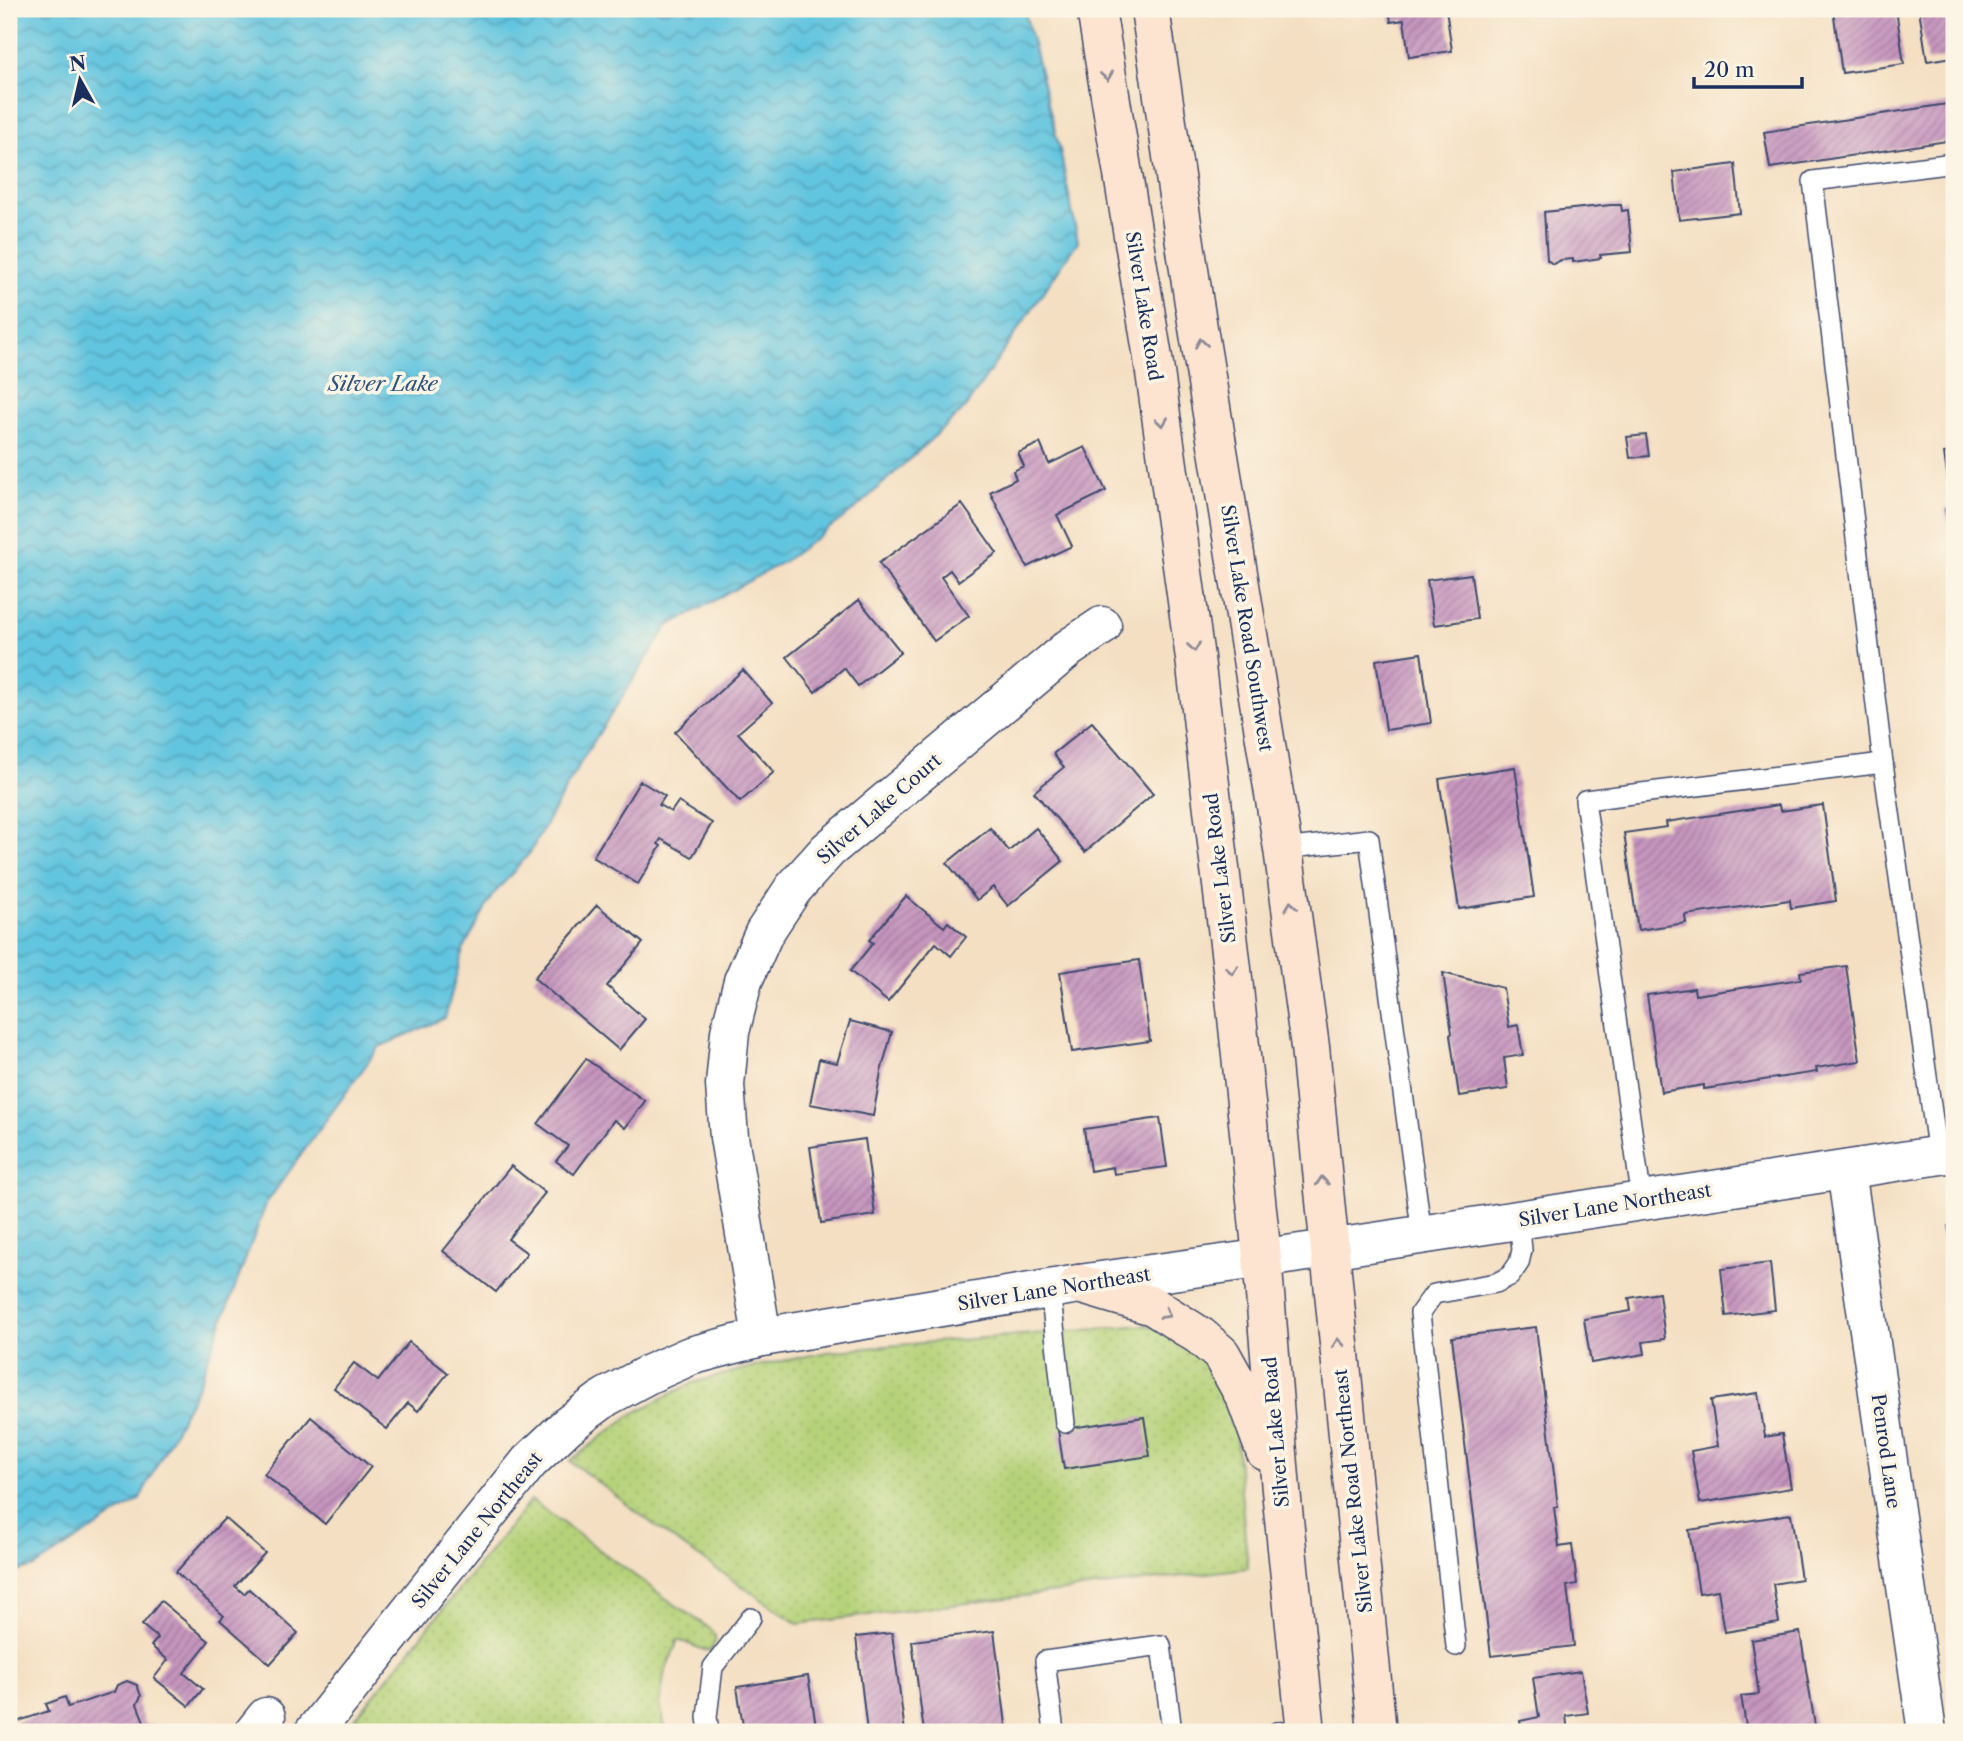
<svg xmlns="http://www.w3.org/2000/svg" width="1963" height="1741" viewBox="0 0 1963 1741" font-family="'Libre Caslon Text',serif">
  <style>
    .park { fill: url(#park-dots); stroke: #68806c; stroke-width: 2 }
    .water { fill: url(#water-waves); stroke: #3e7a9e; stroke-width: 2 }
    .building { fill: url(#building-hatch) }
    .lines { fill: none; stroke-linecap: round; stroke-linejoin: round }
    .service-casing { stroke: #3c496d; stroke-width: 22 }
    .minor-casing { stroke: #3c496d; stroke-width: 41 }
    .tertiary-casing { stroke: #3c496d; stroke-width: 41 }
    .secondary-casing { stroke: #3c496d; stroke-width: 41 }
    .service { stroke: #fff; stroke-width: 19 }
    .minor { stroke: #fff; stroke-width: 38 }
    .tertiary { stroke: #fff; stroke-width: 38 }
    .secondary { stroke: #fde4d1; stroke-width: 38 }
    .oneway { stroke: #8c8a98 }
    .labels { text-anchor: middle; dominant-baseline: central; stroke-width: 7; stroke-linejoin: round; paint-order: stroke }
    .street-label { font-size: 19px; fill: #1b2f5e; stroke: #fcf5e5 }
    .water-label { font-size: 21px; font-style: italic; fill: #2d547e; stroke: #fcf5e5 }
  </style>
  <defs>
    <pattern id="park-dots" width="8" height="8" patternUnits="userSpaceOnUse" patternTransform="scale(1.75)"><rect width="8" height="8" fill="#b5d279"/><path d="M2 2h.1M6 6h.1" fill="none" stroke="#9bb56b" stroke-width="1.8" stroke-linecap="round"/></pattern>
    <pattern id="water-waves" width="16" height="10" patternUnits="userSpaceOnUse" patternTransform="scale(1.75)"><rect width="16" height="10" fill="#62c5df"/><path d="M0 5q4-4 8 0t8 0" fill="none" stroke="#50a0b8"/></pattern>
    <pattern id="building-hatch" width="6" height="6" patternUnits="userSpaceOnUse" patternTransform="scale(1.75)"><rect width="6" height="6" fill="#c695be"/><path d="M-1 1l2-2M0 6l6-6M5 7l2-2" fill="none" stroke="#a07a9e"/></pattern>
  </defs>
  <rect width="100%" height="100%" fill="#fcf5e5"/>
  <filter id="ink" filterUnits="userSpaceOnUse"><feTurbulence type="fractalNoise" baseFrequency=".0143" numOctaves="2"/><feDisplacementMap in="SourceGraphic" scale="14" xChannelSelector="R" yChannelSelector="G"/><feConvolveMatrix kernelMatrix="1 2 1 2 8 2 1 2 1" color-interpolation-filters="sRGB"/></filter>
  <filter id="wash" filterUnits="userSpaceOnUse"><feTurbulence type="fractalNoise" baseFrequency=".00686" numOctaves="4" result="noise"/><feDisplacementMap in="SourceGraphic" scale="28" xChannelSelector="R" yChannelSelector="G"/><feGaussianBlur stdDeviation="1.57" result="paint"/><feColorMatrix in="noise" values="0 0 0 0 0 0 0 0 0 0 0 0 0 0 0 0 0 1.4 0 .05"/><feComposite in="paint" operator="in"/></filter>
  <g filter="url(#wash)">
    <rect width="100%" height="100%" fill="#f4dfc2"/>
    <g class="park">
      <path d="M1146 1325 1183 1339 1227 1385 1235 1426 1248 1568 798 1624 674 1540 570 1461 632 1414 692 1383 748 1368 827 1352 897 1345Z"/>
      <path d="M531 1500 664 1597 712 1630C718 1638 715 1643 710 1652L678 1640 664 1675 660 1705 666 1732H344Z"/>
    </g>
    <path class="water" d="M9 9H1024L1060 150 1078 241 965 408 854 510 783 562 667 627 582 760 529 854 492 896 463 950 445 1018 379 1047 267 1202 197 1388 139 1500 34 1567 9 1574Z"/>
    <g id="blocks">
      <g class="building">
        <path d="M1389 9H1446L1452 51 1409 57 1404 20 1391 22Z"/>
        <path d="M1833 9H1896L1904 64 1842 73Z"/>
        <path d="M1919 9H1954V57L1927 61Z"/>
        <path d="M1954 103V140L1770 168 1764 132Z"/>
        <path d="M1735 164 1740 213 1679 220 1674 172Z"/>
        <path d="M1611 205H1621L1622 211 1628 210 1632 252 1600 255 1601 258 1573 262V259L1561 260 1553 264 1547 260 1544 212Z"/>
        <path d="M1646 435 1649 456 1630 458 1627 437Z"/>
        <path d="M1040 443 1049 464 1085 447 1106 491 1057 515 1072 546 1027 567 990 492 1016 479 1013 471 1024 466 1018 453Z"/>
        <path d="M1954 452V562H1953L1945 509 1952 508 1944 453Z"/>
        <path d="M962 504 997 553 958 581 950 570 941 577 969 616 934 641 879 563Z"/>
        <path d="M1471 574 1477 619 1434 625 1427 580Z"/>
        <path d="M859 600 901 652 858 686 844 668 815 692 787 657Z"/>
        <path d="M1421 653 1431 723 1386 730 1376 660Z"/>
        <path d="M743 670 772 703 738 733 774 772 740 802 675 732Z"/>
        <path d="M1092 722 1153 794 1085 852 1034 792 1064 767 1053 754Z"/>
        <path d="M1515 767 1534 897 1459 909 1439 779Z"/>
        <path d="M640 781 665 796 659 805 671 812 678 802 712 823 692 857 661 839 658 844 661 846 638 884 593 857Z"/>
        <path d="M1779 805 1780 811 1823 805 1836 901 1791 908 1790 900 1685 915 1686 923 1638 930 1624 833 1667 827 1666 822Z"/>
        <path d="M990 828 1009 851 1036 828 1063 861 1008 906 993 887 977 900 947 863Z"/>
        <path d="M906 896 944 927 948 922 966 937 951 956 936 943 888 1002 850 971 873 943 869 940Z"/>
        <path d="M597 905 643 943 607 986 645 1019 619 1050 534 978Z"/>
        <path d="M1139 960 1150 1041 1072 1052 1060 972Z"/>
        <path d="M1846 966 1860 1061 1816 1068 1817 1072 1704 1089V1085L1661 1092 1647 995 1694 988 1695 995 1801 979 1800 972Z"/>
        <path d="M1443 973 1503 988 1509 1027 1518 1025 1523 1055 1504 1058 1508 1089 1459 1096 1450 1035 1452 1033Z"/>
        <path d="M850 1021 892 1032 881 1072 873 1116 810 1104 819 1059 837 1063Z"/>
        <path d="M586 1059 645 1101 625 1128 614 1120 574 1174 556 1161 568 1146 538 1124Z"/>
        <path d="M1160 1118 1167 1167 1114 1174 1113 1167 1090 1171 1084 1129Z"/>
        <path d="M865 1139 875 1215 821 1223 810 1147Z"/>
        <path d="M511 1166 545 1193 508 1239 527 1253 496 1292 443 1251Z"/>
        <path d="M1954 1225V1261H1953L1948 1226Z"/>
        <path d="M1770 1263 1775 1310 1726 1316 1721 1269Z"/>
        <path d="M1659 1293 1665 1339 1643 1342 1645 1354 1591 1363 1584 1319 1631 1311 1629 1298Z"/>
        <path d="M1536 1327 1558 1507H1554L1559 1547 1572 1545 1577 1584 1567 1586 1574 1646 1491 1656 1452 1337Z"/>
        <path d="M409 1342 448 1373 418 1411 408 1403 387 1429 334 1388 354 1363 378 1381Z"/>
        <path d="M1758 1393 1765 1437 1782 1434 1791 1488 1700 1503 1691 1451 1718 1446 1711 1400Z"/>
        <path d="M311 1417 371 1467 325 1524 264 1474Z"/>
        <path d="M1144 1417 1150 1456 1064 1469 1058 1430Z"/>
        <path d="M1791 1514 1801 1579 1773 1584 1779 1623 1725 1632 1718 1590 1699 1593 1689 1530Z"/>
        <path d="M225 1518 265 1553 235 1586 244 1594 249 1589 298 1633 270 1664 220 1620 224 1616 176 1572Z"/>
        <path d="M161 1601 209 1641 184 1673 203 1689 189 1706 154 1678 168 1660 151 1646 158 1638 142 1625Z"/>
        <path d="M994 1631 1007 1732H924L912 1641Z"/>
        <path d="M1800 1632 1816 1732H1747L1741 1696 1759 1694 1751 1640Z"/>
        <path d="M892 1633 905 1732H867L856 1637Z"/>
        <path d="M1581 1671 1588 1713 1566 1716 1568 1732H1522L1520 1721 1539 1717 1533 1678Z"/>
        <path d="M808 1676 817 1732H744L737 1687Z"/>
        <path d="M127 1681 137 1685 141 1696 137 1704 145 1724 170 1729 169 1732H17L13 1723 49 1711 46 1704 65 1697 68 1707 114 1692 117 1685Z"/>
      </g>
    </g>
  </g>
  <g filter="url(#ink)">
    <use href="#blocks" fill-opacity="0" stroke="#3c496d" stroke-width="2"/>
    <g class="lines">
      <g class="service-casing">
        <g id="service">
          <path d="M1283 849 1369 839 1422 1235"/>
          <path d="M1938 1155 1883 763 1813 181 1954 163"/>
          <path d="M1642 1201 1585 800 1883 763"/>
          <path d="M1050 1289 1065 1423"/>
          <path d="M1456 1646 1420 1313 1434 1294 1496 1283 1510 1276 1519 1263 1522 1250 1519 1219"/>
          <path d="M709 1732 707 1717 713 1667 751 1618"/>
          <path d="M1054 1732 1045 1661 1161 1645 1172 1732"/>
          <path d="M1277 1732 1305 1730"/>
        </g>
      </g>
      <g class="minor-casing">
        <g id="minor">
          <path d="M1846 1170 1927 1732"/>
          <path d="M762 1337 729 1137 725 1085 730 1032 743 981 764 933 793 889 828 850 1069 648 1102 626"/>
          <path d="M254 1732 266 1717"/>
        </g>
      </g>
      <g class="tertiary-casing">
        <path id="tertiary" d="M314 1732 529 1462 567 1426 606 1397 649 1374 690 1356 762 1337 1079 1284 1329 1249 1954 1153"/>
      </g>
      <g class="secondary-casing">
        <g id="secondary">
          <path d="M1096 9 1153 358 1195 658 1232 969 1262 1257 1281 1490 1306 1732"/>
          <path d="M1150 9 1194 303 1283 849 1310 1047 1377 1732"/>
          <path d="M1079 1284 1153 1306 1200 1336 1221 1354 1245 1397 1265 1451"/>
        </g>
      </g>
      <use href="#service" class="service"/>
      <use href="#minor" class="minor"/>
      <use href="#tertiary" class="tertiary"/>
      <use href="#secondary" class="secondary"/>
    </g>
    <defs><path id="oneway-chevron" d="M-2-3.5L2.5 0L-2 3.5" fill="none" stroke-width="1.6" stroke-linecap="round" stroke-linejoin="round" transform="scale(1.75)"/></defs>
    <g class="oneway">
      <use href="#oneway-chevron" transform="translate(1107 76) rotate(81)"/>
      <use href="#oneway-chevron" transform="translate(1201 343) rotate(-99)"/>
      <use href="#oneway-chevron" transform="translate(1162 422) rotate(82)"/>
      <use href="#oneway-chevron" transform="translate(1194 647) rotate(82)"/>
      <use href="#oneway-chevron" transform="translate(1291 906) rotate(-98)"/>
      <use href="#oneway-chevron" transform="translate(1232 970) rotate(84)"/>
      <use href="#oneway-chevron" transform="translate(1322 1181) rotate(-95)"/>
      <use href="#oneway-chevron" transform="translate(1166 1314) rotate(30)"/>
      <use href="#oneway-chevron" transform="translate(1338 1343) rotate(-96)"/>
    </g>
  </g>
  <g class="labels">
    <g class="street-label">
      <text transform="translate(1144 306) rotate(81)">Silver Lake Road</text>
      <text transform="translate(1247 628) rotate(81)">Silver Lake Road Southwest</text>
      <text transform="translate(879 809) rotate(-41)">Silver Lake Court</text>
      <text transform="translate(1220 868) rotate(-97)">Silver Lake Road</text>
      <text transform="translate(1615 1205) rotate(-9)">Silver Lane Northeast</text>
      <text transform="translate(1054 1289) rotate(-9)">Silver Lane Northeast</text>
      <text transform="translate(1276 1432) rotate(-95)">Silver Lake Road</text>
      <text transform="translate(1886 1451) rotate(82)">Penrod Lane</text>
      <text transform="translate(1353 1491) rotate(-96)">Silver Lake Road Northeast</text>
      <text transform="translate(477 1530) rotate(-51)">Silver Lane Northeast</text>
    </g>
    <g class="water-label">
      <text x="383" y="383">Silver Lake</text>
    </g>
  </g>
  <rect width="1963" height="1741" fill="none" stroke="#fcf5e5" stroke-width="35"/>
  <g transform="translate(80 80) rotate(352)" stroke="#fcf5e5" stroke-width="5" paint-order="stroke">
  <path d="M0-5L12 26L0 18L-12 26Z" fill="#1b2f5e"/>
  <text y="-10" font-size="19" font-weight="bold" text-anchor="middle" fill="#1b2f5e">N</text>
  </g>
  <path d="M1694 77v10h108v-10" fill="none" stroke="#1b2f5e" stroke-width="3.5"/>
  <text x="1704" y="77" font-size="21" fill="#1b2f5e" stroke="#fcf5e5" stroke-width="5" paint-order="stroke">20 m</text>
</svg>
